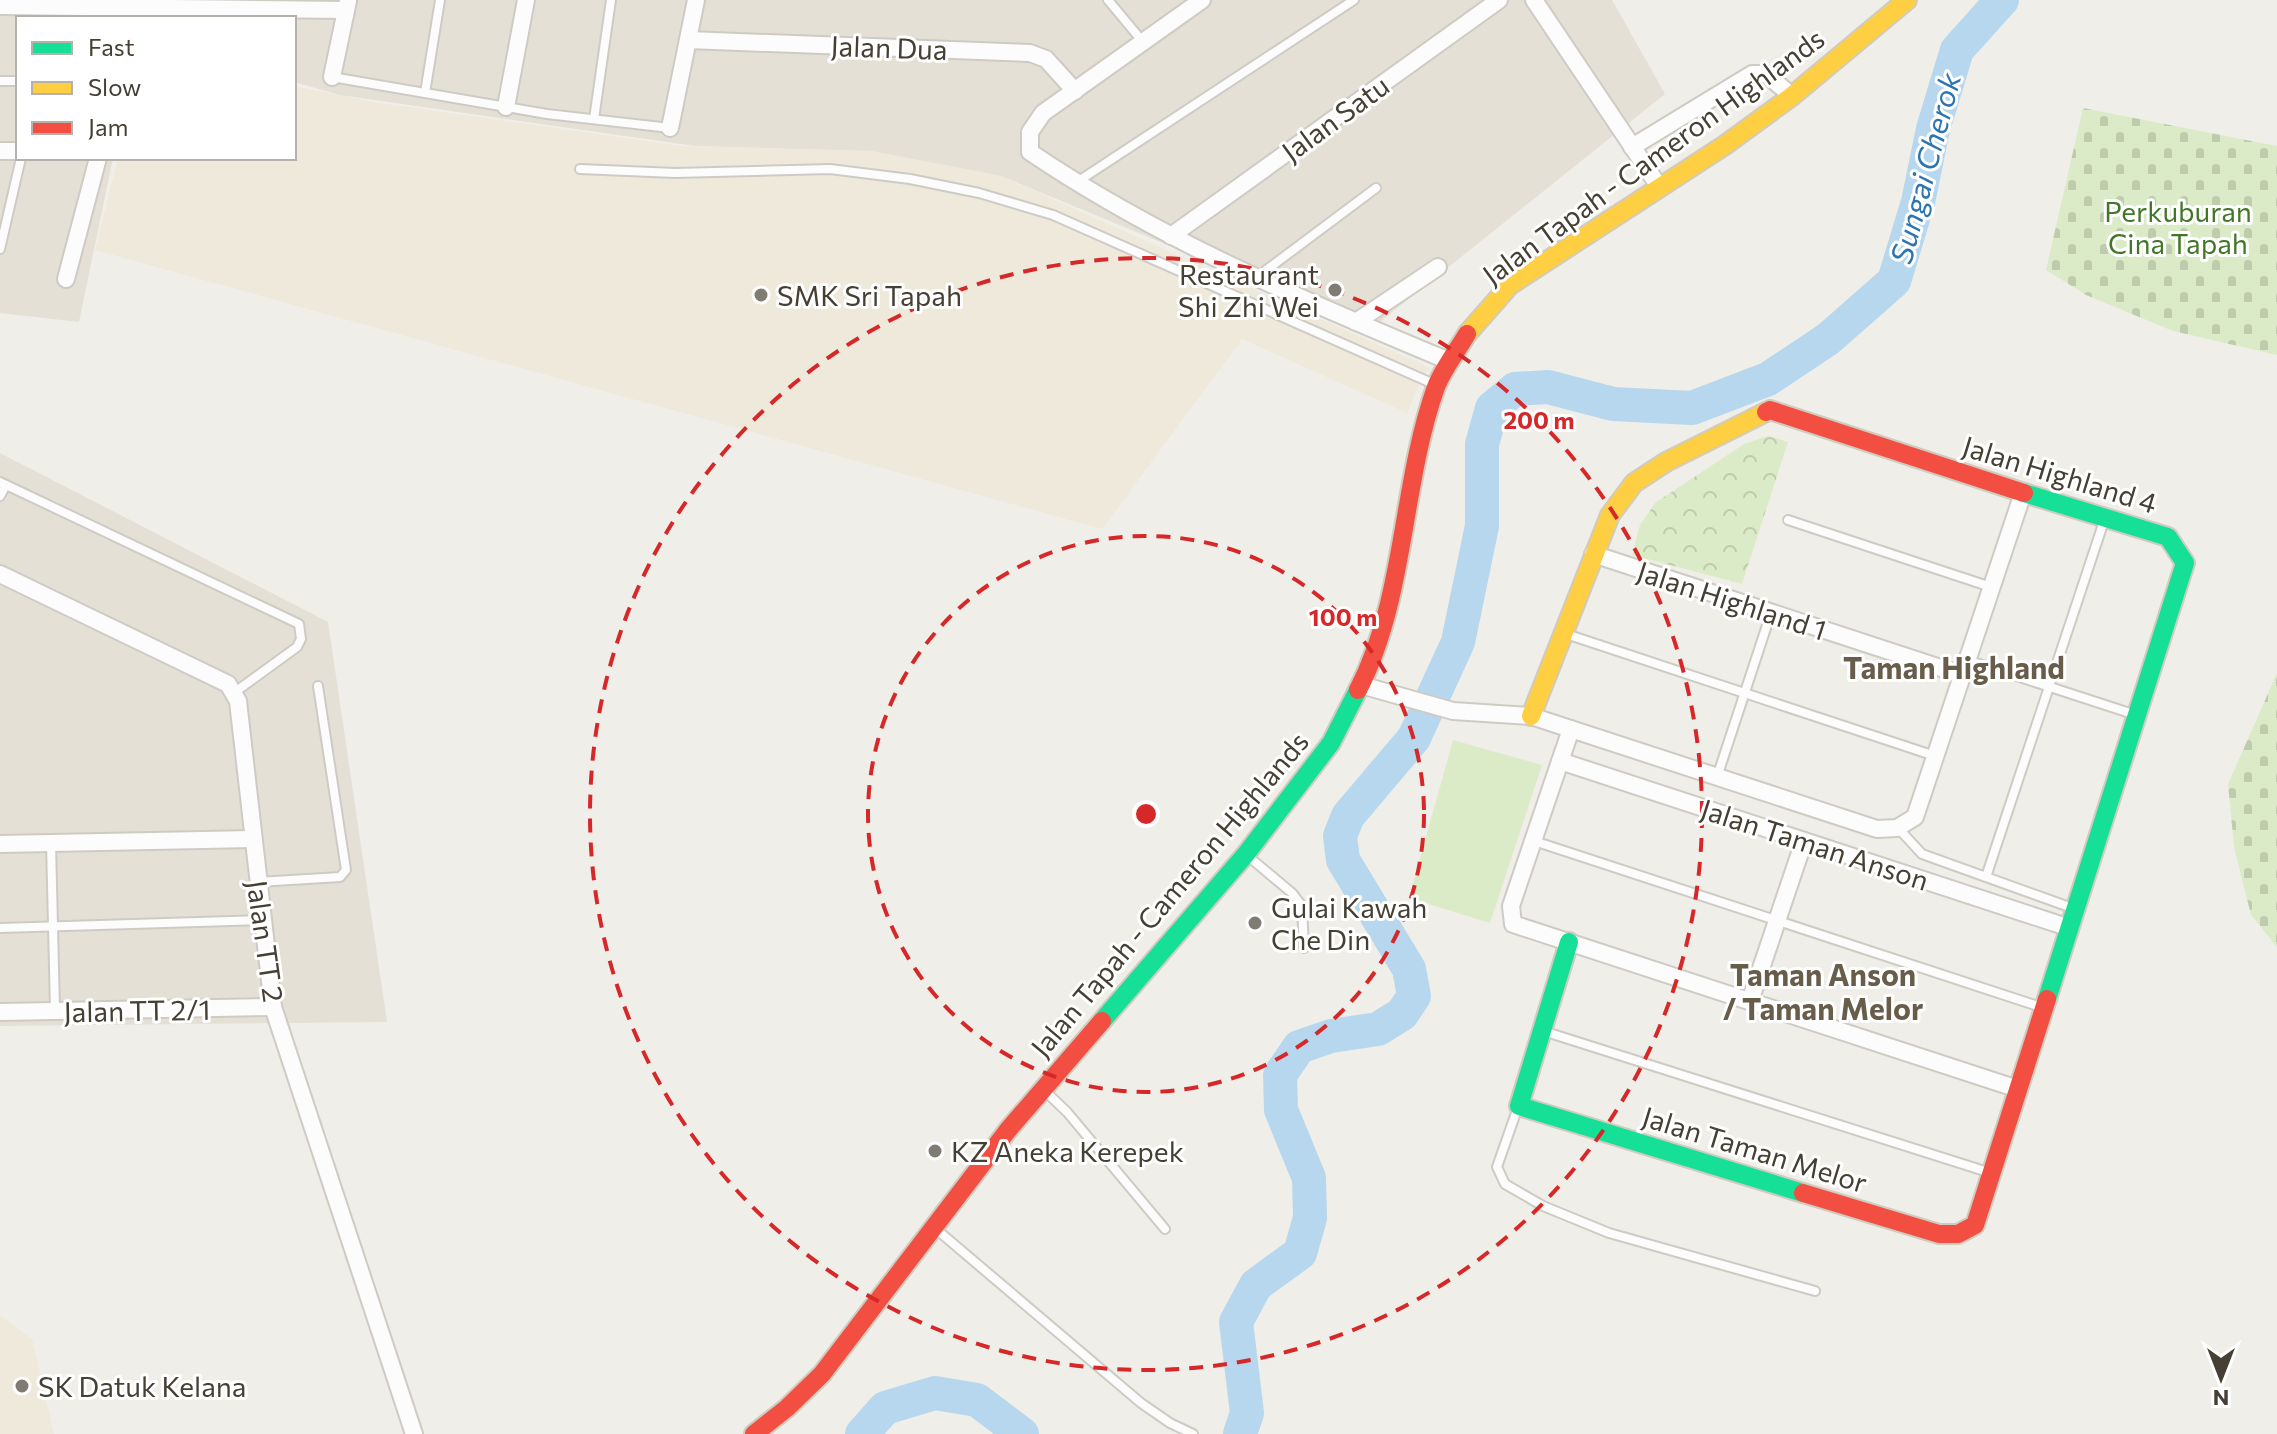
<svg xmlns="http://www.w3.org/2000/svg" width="2277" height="1434" viewBox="0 0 2277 1434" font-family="Commissioner,sans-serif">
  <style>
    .residential { fill: #e4e0d5 }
    .education { fill: #eee9da }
    .green { fill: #dcebc7 }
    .forest { fill: url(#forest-crowns) }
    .cemetery { fill: url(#cemetery-stones) }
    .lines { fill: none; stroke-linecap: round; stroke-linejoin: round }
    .river { stroke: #b7d7ee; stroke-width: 34 }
    .lane-casing { stroke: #cecbc5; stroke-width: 12 }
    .street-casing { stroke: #cecbc5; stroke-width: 20 }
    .fast-casing { stroke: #cfcbbf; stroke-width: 22 }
    .slow-casing { stroke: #cfcbbf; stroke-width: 22 }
    .jam-casing { stroke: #cfcbbf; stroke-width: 22 }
    .lane { stroke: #fdfcfc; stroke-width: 8 }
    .street { stroke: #fdfcfc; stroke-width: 16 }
    .fast { stroke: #16e098; stroke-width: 18 }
    .slow { stroke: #ffcf43; stroke-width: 18 }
    .jam { stroke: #f24e42; stroke-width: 18 }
    .ring { fill: none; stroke: #d62828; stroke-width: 4; stroke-dasharray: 14 10 }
    .poi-dot { fill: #817c73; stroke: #fff; stroke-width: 3 }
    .labels { text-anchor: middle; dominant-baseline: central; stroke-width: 6; stroke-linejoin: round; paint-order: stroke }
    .street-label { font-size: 28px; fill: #453f34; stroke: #fff }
    .park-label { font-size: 28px; fill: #437727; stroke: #fff }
    .poi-label { font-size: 28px; fill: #453f34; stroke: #fff; text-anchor: start }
    .water-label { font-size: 30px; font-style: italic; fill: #2c75b2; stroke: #fff }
    .neighbourhood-label { font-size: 30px; font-weight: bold; fill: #685d4b; stroke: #fff }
    .centre { fill: #d62828; stroke: #fff; stroke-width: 4 }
    .ring-label { font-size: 24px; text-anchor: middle; font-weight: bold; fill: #d62828; stroke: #fff; stroke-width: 6; stroke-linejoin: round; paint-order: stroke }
  </style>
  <defs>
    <pattern id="forest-crowns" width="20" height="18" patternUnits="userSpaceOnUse" patternTransform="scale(2)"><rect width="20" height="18" fill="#dcebc7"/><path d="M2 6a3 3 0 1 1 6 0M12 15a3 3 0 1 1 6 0" fill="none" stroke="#becbac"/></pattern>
    <pattern id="cemetery-stones" width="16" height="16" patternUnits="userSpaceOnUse" patternTransform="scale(2)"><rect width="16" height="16" fill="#dcebc7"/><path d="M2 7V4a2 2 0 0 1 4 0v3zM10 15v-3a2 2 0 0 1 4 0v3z" fill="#becbac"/></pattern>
  </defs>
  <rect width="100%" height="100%" fill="#f0eee8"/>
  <g class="residential">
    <path d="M0 0H1612L1665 94 1371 329 1001 176 871 151 695 146 340 95 294 82V18H18V158H113L79 322 0 313Z"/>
    <path d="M0 453 328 622 387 1022 0 1026Z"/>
  </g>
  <g class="education">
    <path d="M294 86 373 102 682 146 871 151 1001 176 1430 368 1422 378 1407 413 1242 339 1102 529 95 250 118 158H294Z"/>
    <path d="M0 1316 32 1339 54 1434H0Z"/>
  </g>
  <path class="green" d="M1453 740 1542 765 1490 923 1409 898Z"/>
  <path class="forest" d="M1768 436 1788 442 1742 584 1632 555 1640 525 1655 503 1744 444Z"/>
  <g class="cemetery">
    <path d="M2083 108 2277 146V355L2173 331 2086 295 2046 270Z"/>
    <path d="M2277 673V947L2251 915 2234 847 2228 784Z"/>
  </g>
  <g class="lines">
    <g class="river">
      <path d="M862 1434 885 1408 935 1393 977 1400 1022 1434"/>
      <path d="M1240 1434 1247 1413 1236 1322 1256 1285 1300 1253 1310 1218 1309 1178 1281 1110 1280 1075 1299 1047 1331 1036 1378 1029 1402 1014 1414 996 1409 969 1343 860 1340 836 1348 816 1414 738 1458 642 1482 526V444L1492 408 1515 389 1548 387 1613 404 1692 408 1768 379 1828 339 1894 281 1918 202 1933 129 1957 50 2002 0"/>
    </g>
    <g class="lane-casing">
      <g id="lane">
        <path d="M1108 0 1143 42"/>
        <path d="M332 77 547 114 670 128"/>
        <path d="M0 81H18"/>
        <path d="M425 93 440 0"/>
        <path d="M594 119 611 0"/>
        <path d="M580 169 675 173 830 169 910 179 979 193 1053 215 1436 385"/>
        <path d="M1077 182 1354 0"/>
        <path d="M0 249 21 158"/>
        <path d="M1257 277 1376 188"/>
        <path d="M0 482 299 624 301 639 297 647 235 692"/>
        <path d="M0 496 6 485"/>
        <path d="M1788 520 1991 587"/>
        <path d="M1563 633 1935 756"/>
        <path d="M1967 660 2136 715"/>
        <path d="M1717 777 1771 613"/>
        <path d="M1898 828 1922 854 2075 909"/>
        <path d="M1534 841 2044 1008"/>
        <path d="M51 843 55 1010"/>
        <path d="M1249 857 1292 893 1302 906 1304 948"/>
        <path d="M1986 877 2105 518"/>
        <path d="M258 882 340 877 346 870 318 686"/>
        <path d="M0 928 263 920"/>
        <path d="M1543 1031 1991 1173"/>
        <path d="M1045 1091 1067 1112 1165 1229"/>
        <path d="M1518 1107 1497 1167 1505 1184 1543 1206 1609 1233 1815 1291"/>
        <path d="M936 1229 1141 1403 1170 1423 1193 1434"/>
      </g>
    </g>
    <g class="street-casing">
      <g id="street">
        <path d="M1202 0 1043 113 1030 132V152C1160 240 1305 301 1449 361"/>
        <path d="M1534 0 1660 188"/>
        <path d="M0 6 346 10"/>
        <path d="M688 40 1030 53 1046 59 1075 91"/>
        <path d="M332 77 348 1"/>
        <path d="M506 107 526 0"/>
        <path d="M670 128 696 0"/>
        <path d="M1632 147 1752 74H1766L1792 96"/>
        <path d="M0 151H18"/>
        <path d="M1171 236 1499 0"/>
        <path d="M66 279 98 158"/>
        <path d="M1356 322 1438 267"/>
        <path d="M1593 554 1962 675"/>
        <path d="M0 574 228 684 238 701 273 1007 414 1434"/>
        <path d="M1361 685 1453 711 1531 716 1877 829 1897 828 1915 817 2023 493"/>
        <path d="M1571 729 1511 906 1513 924 2018 1089"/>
        <path d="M1560 761 2070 928"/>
        <path d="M0 844 253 839"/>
        <path d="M1750 1001 1804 841"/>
        <path d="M0 1012 273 1007"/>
      </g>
    </g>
    <g class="fast-casing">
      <g id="fast">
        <path d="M2024 493 2168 537 2185 563 2047 999"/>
        <path d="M1569 942 1519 1106 1803 1193"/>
        <path d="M1102 1021 1246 854 1331 743 1358 690"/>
      </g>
    </g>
    <g class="slow-casing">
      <g id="slow">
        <path d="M1467 334 1510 285 1725 145 1792 96 1907 0"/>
        <path d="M1531 716 1610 515 1634 483 1666 462 1766 412"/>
      </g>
    </g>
    <g class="jam-casing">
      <g id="jam">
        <path d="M1766 412 1770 410 2024 493"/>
        <path d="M1358 690C1406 597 1401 485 1436 387 1443 369 1457 351 1467 334"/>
        <path d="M1803 1193 1939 1234H1958L1975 1225 2047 999"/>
        <path d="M754 1434 787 1408 822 1374 1008 1130 1102 1021"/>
      </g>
    </g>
    <use href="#lane" class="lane"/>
    <use href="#street" class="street"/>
    <use href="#fast" class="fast"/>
    <use href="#slow" class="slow"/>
    <use href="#jam" class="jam"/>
  </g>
  <g class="ring">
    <circle cx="1146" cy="814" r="278"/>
    <circle cx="1146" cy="814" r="556"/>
  </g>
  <g class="poi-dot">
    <circle cx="1335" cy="290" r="8"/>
    <circle cx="761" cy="295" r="8"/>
    <circle cx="1255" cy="923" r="8"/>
    <circle cx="935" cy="1151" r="8"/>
    <circle cx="22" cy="1386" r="8"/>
  </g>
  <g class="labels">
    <g class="street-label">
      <text transform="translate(889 47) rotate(2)">Jalan Dua</text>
      <text transform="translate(1335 118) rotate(-36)">Jalan Satu</text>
      <text transform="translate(1653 156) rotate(-36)">Jalan Tapah - Cameron Highlands</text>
      <text transform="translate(2060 474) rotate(17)">Jalan Highland 4</text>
      <text transform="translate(1732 600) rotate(18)">Jalan Highland 1</text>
      <text transform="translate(1815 844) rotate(18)">Jalan Taman Anson</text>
      <text transform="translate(1169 894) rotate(-50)">Jalan Tapah - Cameron Highlands</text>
      <text transform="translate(266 941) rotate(82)">Jalan TT 2</text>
      <text transform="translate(137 1010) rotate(-1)">Jalan TT 2/1</text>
      <text transform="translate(1755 1149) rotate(17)">Jalan Taman Melor</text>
    </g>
    <g class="park-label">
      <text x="2178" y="211">Perkuburan<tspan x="2178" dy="32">Cina Tapah</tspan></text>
    </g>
    <g class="poi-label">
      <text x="1319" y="274" text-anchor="end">Restaurant<tspan x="1319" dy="32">Shi Zhi Wei</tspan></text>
      <text x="777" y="295">SMK Sri Tapah</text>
      <text x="1271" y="907">Gulai Kawah<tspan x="1271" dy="32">Che Din</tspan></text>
      <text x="951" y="1151">KZ Aneka Kerepek</text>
      <text x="38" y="1386">SK Datuk Kelana</text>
    </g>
    <g class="water-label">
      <text transform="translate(1924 168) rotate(-75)">Sungai Cherok</text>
    </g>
    <g class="neighbourhood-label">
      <text x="1954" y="666">Taman Highland</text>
      <text x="1823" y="973">Taman Anson<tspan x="1823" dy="34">/ Taman Melor</tspan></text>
    </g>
  </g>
  <circle cx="1146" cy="814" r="12" class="centre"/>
  <g class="ring-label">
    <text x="1539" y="429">200 m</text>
    <text x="1343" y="626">100 m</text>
  </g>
  <rect x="16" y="16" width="280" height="144" fill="#ffffff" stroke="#b5b2ae" stroke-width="2"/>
  <rect x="32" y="42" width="40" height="12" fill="#16e098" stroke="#b5b2ae" stroke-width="2"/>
  <text x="88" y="56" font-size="24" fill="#453f34">Fast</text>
  <rect x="32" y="82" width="40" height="12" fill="#ffcf43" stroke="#b5b2ae" stroke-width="2"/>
  <text x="88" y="96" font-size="24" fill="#453f34">Slow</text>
  <rect x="32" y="122" width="40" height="12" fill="#f24e42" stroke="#b5b2ae" stroke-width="2"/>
  <text x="88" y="136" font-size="24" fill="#453f34">Jam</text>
  <g transform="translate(2221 1378) rotate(180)" stroke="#ffffff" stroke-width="6" paint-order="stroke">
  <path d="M0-6L14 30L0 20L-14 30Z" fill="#453f34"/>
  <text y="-12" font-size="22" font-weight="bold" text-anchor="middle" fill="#453f34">N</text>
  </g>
</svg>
